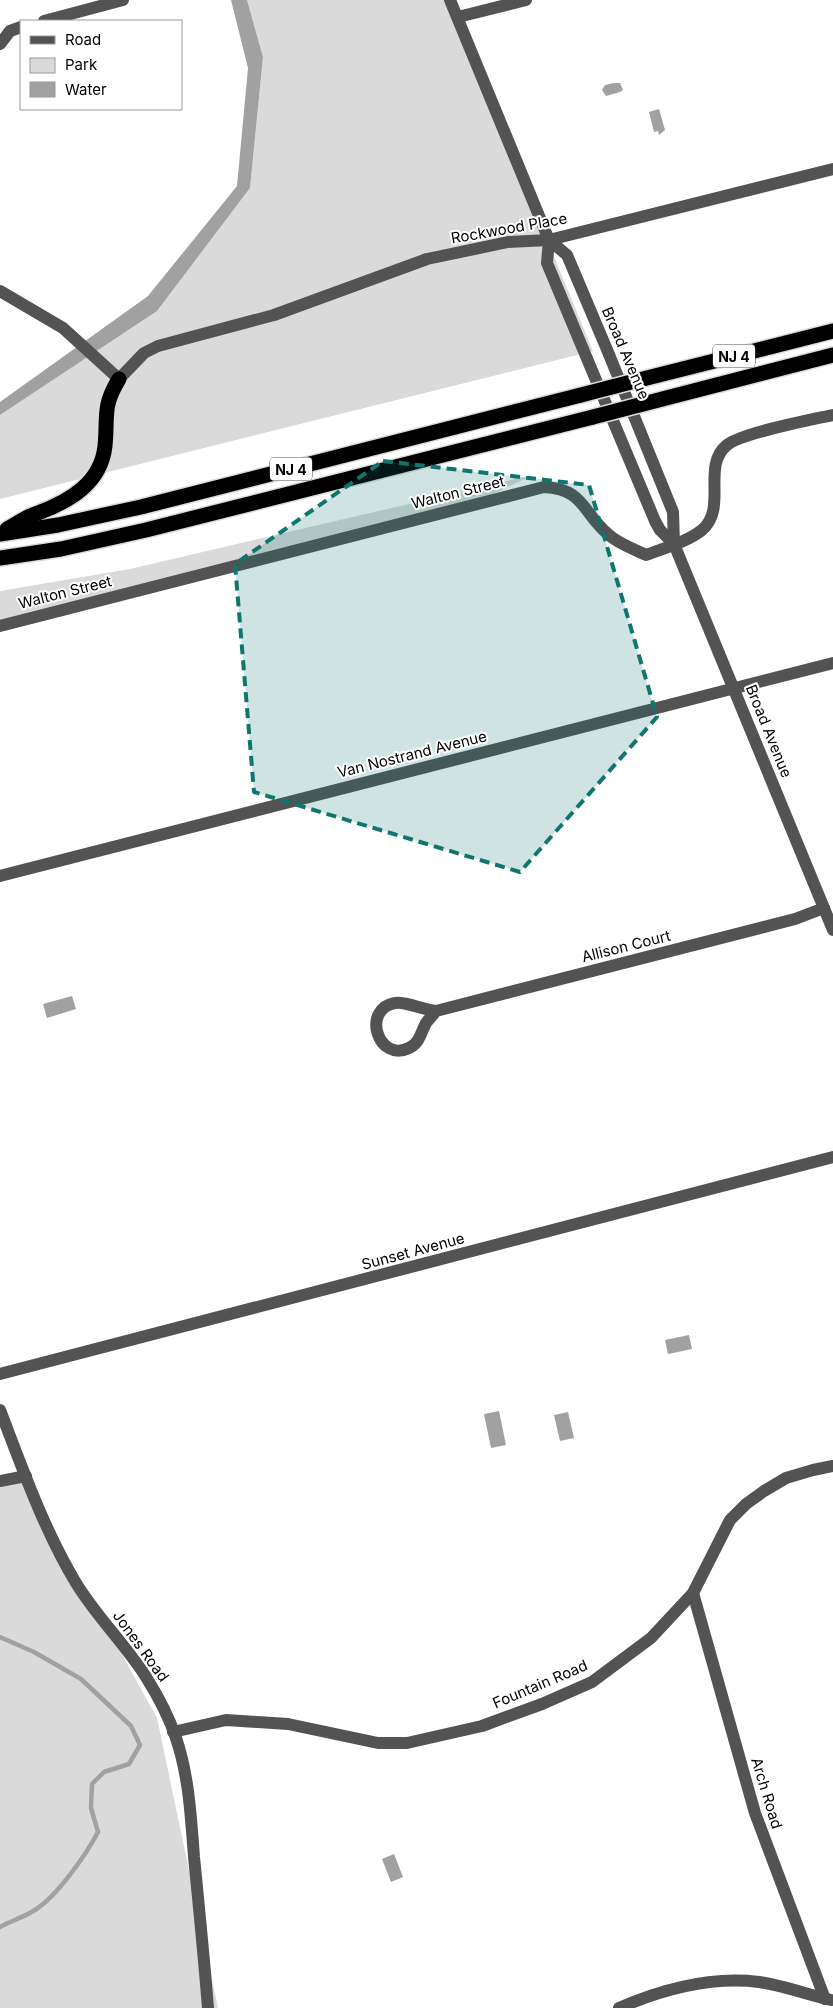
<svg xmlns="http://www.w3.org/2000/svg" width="833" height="2008" viewBox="0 0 833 2008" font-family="Inter,sans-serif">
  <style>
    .green { fill: #dadada }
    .water { fill: #a1a1a1 }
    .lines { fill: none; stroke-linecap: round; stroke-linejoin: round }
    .stream { stroke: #a1a1a1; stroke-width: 4.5 }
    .highway-casing { stroke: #dbdbdb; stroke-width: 18 }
    .minor { stroke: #535353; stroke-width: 12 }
    .highway { stroke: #000; stroke-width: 15 }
    .highway-bridge-casing { stroke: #dbdbdb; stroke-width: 18; stroke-linecap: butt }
    .highway-bridge { stroke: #000; stroke-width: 15 }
    .marked { fill: #0f766e; fill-opacity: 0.2; stroke: #0f766e; stroke-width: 4; stroke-dasharray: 10 6; stroke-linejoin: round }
    .labels { text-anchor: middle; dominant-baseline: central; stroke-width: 4; stroke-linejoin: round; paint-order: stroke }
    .shield { fill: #fff; stroke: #4c4c4c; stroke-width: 1 }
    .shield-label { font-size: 14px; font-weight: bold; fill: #000 }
    .street-label { font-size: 15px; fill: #000; stroke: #fff }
  </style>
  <rect width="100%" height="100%" fill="#fff"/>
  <g class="green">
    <path d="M247 0H448L593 351 0 499V415L157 311 250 188 263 57Z"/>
    <path d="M533 475 472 504 0 624V591L130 569Z"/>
    <path d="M22 1473 157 1718 218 2008H0V1475Z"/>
  </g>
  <g class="water">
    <path d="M231 0H247L263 57 250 188 157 311 0 415V402L148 296 237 186 248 68Z"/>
    <path d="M614 83H620L623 90 620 92 606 96 602 90 605 85Z"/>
    <path d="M659 109 665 130 659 135 658 131 654 132 649 112Z"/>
    <path d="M72 996 76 1009 47 1018 43 1004Z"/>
    <path d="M689 1335 692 1349 668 1354 665 1340Z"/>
    <path d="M499 1411 506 1445 491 1448 484 1414Z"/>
    <path d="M568 1412 574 1438 560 1441 554 1415Z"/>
    <path d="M394 1854 403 1877 391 1882 382 1859Z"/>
  </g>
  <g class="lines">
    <path class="stream" d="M0 1637 34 1652 81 1679 131 1726 140 1745 129 1764 104 1772 92 1784 91 1808 98 1832C86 1855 57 1896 35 1910 24 1917 11 1921 0 1927"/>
    <g class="highway-casing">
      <g id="highway">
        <path d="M635 381 833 331"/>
        <path d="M643 404 833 355"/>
        <path d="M7 529C17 524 27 516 38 513 70 501 101 483 105 446 108 415 102 407 119 379"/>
        <path d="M0 534 58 525 141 507 581 395"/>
        <path d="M0 558 61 549 146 530 593 417"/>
      </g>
    </g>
    <g class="minor">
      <path d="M450 0 549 240 547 263 655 521 660 530 674 544 833 930"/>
      <path d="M458 17 526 0"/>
      <path d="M44 21 123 0"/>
      <path d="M0 44 10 31 21 27"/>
      <path d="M549 240 567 255 608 352 673 512 674 544"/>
      <path d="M0 291 63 328 119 379 144 353 158 346 274 315 427 259 508 242 549 240 833 169"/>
      <path d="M0 626 544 487C585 489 582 513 609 535 619 544 634 549 646 555 664 548 687 542 702 530 728 508 701 466 727 445 742 433 810 420 833 415"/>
      <path d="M0 876 833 663"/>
      <path d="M436 1011C433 1015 429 1019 426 1023 421 1032 420 1043 409 1048 378 1063 361 1009 395 1003 405 1001 423 1010 436 1011L795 919 824 908"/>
      <path d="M0 1374 833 1157"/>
      <path d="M0 1410C22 1467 44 1530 76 1583 96 1616 125 1644 146 1677 158 1696 169 1717 176 1738 189 1776 191 1818 194 1857 199 1907 204 1958 208 2008"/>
      <path d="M0 1481 26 1476"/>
      <path d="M693 1593 755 1813 825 1999"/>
      <path d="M173 1732 226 1720 288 1724 378 1743H407L482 1726 542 1704 592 1682 651 1638 693 1593 730 1520 746 1504 764 1491 786 1478 813 1470 833 1466"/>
      <path d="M619 2008C663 1989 711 1976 759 1982 782 1985 808 1995 831 2000"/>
    </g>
    <use href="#highway" class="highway"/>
    <g class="highway-bridge-casing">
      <g id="highway-bridge">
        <path d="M581 395 635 381"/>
        <path d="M593 417 643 404"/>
      </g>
    </g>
    <use href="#highway-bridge" class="highway-bridge"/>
  </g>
  <path class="marked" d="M383 461 589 485 657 717 520 872 254 792 235 564Z"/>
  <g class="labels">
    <g class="shield">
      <rect x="713" y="344.5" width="42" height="23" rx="4"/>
      <rect x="270" y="457.5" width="42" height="23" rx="4"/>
    </g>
    <g class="shield-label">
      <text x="734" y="356">NJ 4</text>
      <text x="291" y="469">NJ 4</text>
    </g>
    <g class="street-label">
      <text transform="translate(509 228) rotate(-10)">Rockwood Place</text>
      <text transform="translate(626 353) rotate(67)">Broad Avenue</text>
      <text transform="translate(458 492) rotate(-14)">Walton Street</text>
      <text transform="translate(65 592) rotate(-14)">Walton Street</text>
      <text transform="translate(769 731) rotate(68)">Broad Avenue</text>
      <text transform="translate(412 754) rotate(-14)">Van Nostrand Avenue</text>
      <text transform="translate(626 946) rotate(-14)">Allison Court</text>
      <text transform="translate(413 1251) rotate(-15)">Sunset Avenue</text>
      <text transform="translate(141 1646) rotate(54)">Jones Road</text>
      <text transform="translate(540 1684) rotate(-23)">Fountain Road</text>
      <text transform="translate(767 1793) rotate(73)">Arch Road</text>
    </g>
  </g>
  <rect x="20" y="20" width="162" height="90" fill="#ffffff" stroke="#999999"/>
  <rect x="30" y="36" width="25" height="8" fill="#535353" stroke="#999999"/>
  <text x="65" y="45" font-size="15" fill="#000000">Road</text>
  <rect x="30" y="58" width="25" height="15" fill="#dadada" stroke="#999999"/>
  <text x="65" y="70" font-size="15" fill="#000000">Park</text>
  <rect x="30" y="82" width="25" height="15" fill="#a1a1a1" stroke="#999999"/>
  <text x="65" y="95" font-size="15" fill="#000000">Water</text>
</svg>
